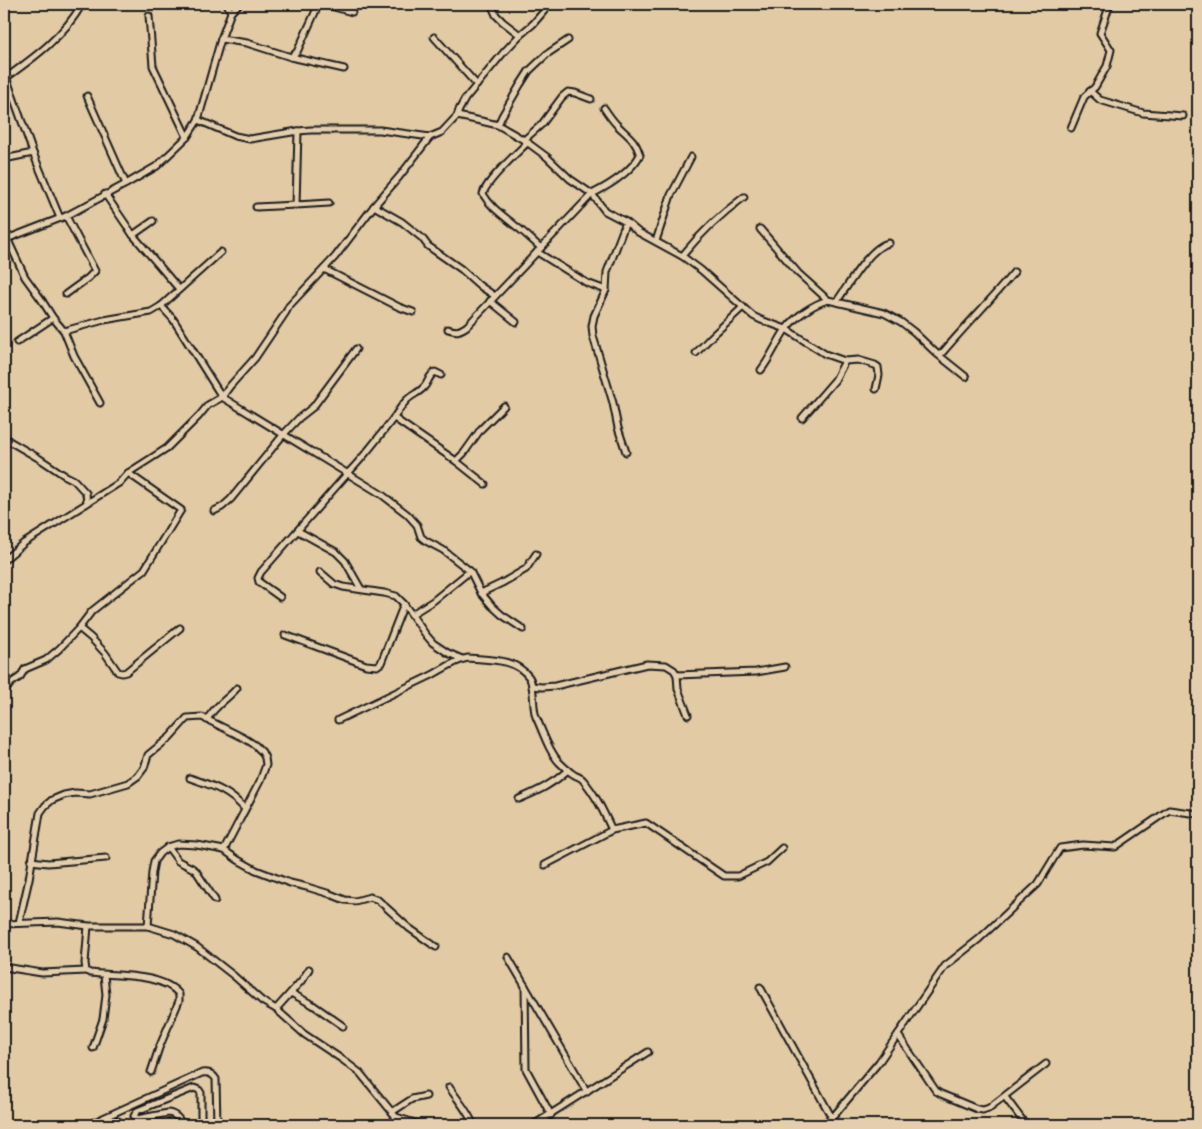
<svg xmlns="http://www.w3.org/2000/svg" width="1202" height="1129" viewBox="0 0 1202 1129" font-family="Kalam,sans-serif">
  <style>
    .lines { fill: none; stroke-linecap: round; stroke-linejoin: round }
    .street-casing { stroke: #1c1c1c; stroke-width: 9 }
    .street { stroke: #e4cead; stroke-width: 5 }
  </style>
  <rect width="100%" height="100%" fill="#e1caa4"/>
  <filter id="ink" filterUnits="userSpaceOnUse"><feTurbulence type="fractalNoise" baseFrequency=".02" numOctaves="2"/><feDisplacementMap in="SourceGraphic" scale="10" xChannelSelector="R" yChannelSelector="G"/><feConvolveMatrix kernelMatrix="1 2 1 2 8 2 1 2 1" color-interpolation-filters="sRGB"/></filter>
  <g filter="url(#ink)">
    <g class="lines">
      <g class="street-casing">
        <g id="street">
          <path d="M323 4 352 12"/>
          <path d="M491 4 496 15 503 22 520 35"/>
          <path d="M231 12 239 4"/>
          <path d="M149 16 153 66 187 137"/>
          <path d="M434 37 477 85"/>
          <path d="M221 39 247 43 291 57 344 69"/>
          <path d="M291 57 297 52 318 6 320 4"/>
          <path d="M4 71 33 153 60 218"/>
          <path d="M7 77C35 57 65 35 82 4"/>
          <path d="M1090 91 1100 100 1143 113 1183 116"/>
          <path d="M87 96 126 184"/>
          <path d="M457 116 481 121 498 125 524 140 547 157 570 179 592 194 605 211 626 222 638 232 682 256 701 270 753 316 761 320 786 329 825 354 845 361 858 360 875 365 878 367 879 375 876 389"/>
          <path d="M198 120 235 136 250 139 298 131 311 130H380L430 137"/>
          <path d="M498 125 502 116 520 85 529 71 547 54 568 40"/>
          <path d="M1071 128 1084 97 1095 87 1107 66 1111 50 1100 33 1110 4"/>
          <path d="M524 140 542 124 562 97 568 92 575 93 591 99"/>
          <path d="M528 142C517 153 486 181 483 194 491 208 504 216 517 227 525 233 533 241 541 248"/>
          <path d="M4 159 33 153"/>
          <path d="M105 194 133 235 153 221"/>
          <path d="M296 205 329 203"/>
          <path d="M374 206 402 222 422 238 428 246 461 269 480 286 495 296"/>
          <path d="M256 207 296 205 298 131"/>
          <path d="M626 222 607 272 606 290 594 316 592 326 593 336 613 403 618 428 626 452"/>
          <path d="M760 229 798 273 828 300"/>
          <path d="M133 235 179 289"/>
          <path d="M7 238 25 277 41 299 53 318 64 331 74 356 100 403"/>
          <path d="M4 240 66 216 126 184 157 166 187 137 198 120 221 39 231 12 227 4"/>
          <path d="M656 241 671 195 691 157"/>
          <path d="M537 252 587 283 606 290"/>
          <path d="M682 256C700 234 721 214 744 197"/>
          <path d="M324 269 399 307 413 312"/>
          <path d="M66 294 88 278 95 271 66 216"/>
          <path d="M490 301 516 322"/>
          <path d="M837 301C848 286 870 246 889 243"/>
          <path d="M161 306 173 319 222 397 381 494 407 514 417 525 421 537 426 541 443 550 470 571 481 593 492 606 502 615 523 629"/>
          <path d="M448 329C457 332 460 331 467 326L592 194C610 185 630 173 640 155 635 139 628 136 617 125 612 120 608 114 604 108"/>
          <path d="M64 331 104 320 151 312 161 306 221 252"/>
          <path d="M17 342 53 318"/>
          <path d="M696 353 711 337 743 307"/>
          <path d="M939 355 943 352C966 325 991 300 1014 272"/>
          <path d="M761 370C771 357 777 342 786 329 795 317 813 304 828 300L884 313 901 322 914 332 936 353 966 377"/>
          <path d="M394 418 456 461 485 484"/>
          <path d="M802 418 835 380 845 361"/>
          <path d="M4 438 40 459 64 475 74 480 86 493 87 503"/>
          <path d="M456 461 464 453 481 429 504 406"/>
          <path d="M214 511 222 507 231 499 283 435 299 418 313 407 356 349"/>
          <path d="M298 531 336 552 345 561 361 589"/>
          <path d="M4 560 24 543 119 483 128 473 167 448 199 416 208 405 222 397 230 386 255 358 286 312 289 306 335 257 374 206 399 177 430 137 442 132 457 116 459 110 465 99 504 52 520 35 533 24 550 4"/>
          <path d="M320 572 334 584 343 587 384 593 396 596 404 604 426 635 433 643 448 653 462 659"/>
          <path d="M481 593 502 583 526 569 536 554"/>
          <path d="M280 597 259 582 258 578 261 572 348 473C364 457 378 438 392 420 397 414 400 407 406 401 411 395 419 393 424 387 429 382 428 376 435 372L441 375"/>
          <path d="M412 614 433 601 470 571"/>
          <path d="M79 628 91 638 105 653 118 672 122 673 126 672 180 628"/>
          <path d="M285 635 366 665 377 666 381 663 404 604"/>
          <path d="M677 675 756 672 785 667"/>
          <path d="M532 686 542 687 555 686 647 664 666 665 674 670 677 675 678 689 688 715"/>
          <path d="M4 693 11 683 20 677 25 669 46 660 59 649 79 628 92 611 144 570 181 510 128 473"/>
          <path d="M207 720C214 706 228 699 237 688"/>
          <path d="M338 720C369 705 399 691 430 676 442 670 455 660 468 658 489 660 515 658 529 677 535 685 532 707 536 717 543 732 548 750 559 762 563 766 568 771 573 774 577 777 581 777 583 780 596 795 604 813 612 830"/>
          <path d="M190 778C213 786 228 790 245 809"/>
          <path d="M519 799C538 791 553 784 568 770"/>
          <path d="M168 847 178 861 192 868 196 871 215 900"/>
          <path d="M31 861 48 863 106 858"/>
          <path d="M545 865 612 830 646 823 724 876H738L767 862 782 848"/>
          <path d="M19 923 29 879 40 813 45 806 52 800 64 795 75 793 90 794 128 783 138 776 144 768 148 755 170 737 187 718 202 717 244 738 255 745 262 752 265 758 266 765 260 781 224 850"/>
          <path d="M4 924 58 922 88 926H148L174 934 197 947 234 976 262 1001 276 1009 304 1034 343 1060 360 1073 396 1117 421 1125"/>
          <path d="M88 926 85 963 86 971 90 973C116 976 162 973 179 994V1001L159 1048 151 1072"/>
          <path d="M148 926 152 872 154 861 160 853 168 847 178 844 197 845 224 850 238 860 256 870 290 883 307 887 330 894 345 900 355 901 370 897 378 900 409 928 436 947"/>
          <path d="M508 957 587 1092"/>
          <path d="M4 967 42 973 86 971"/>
          <path d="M525 986 526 1069 551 1115"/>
          <path d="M760 987 832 1118"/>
          <path d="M291 993 313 1005 343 1026"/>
          <path d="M276 1009 302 980 309 969"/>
          <path d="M898 1035 936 1091 941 1094 977 1109 983 1110 989 1108 1046 1064"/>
          <path d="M93 1048 103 1019 106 995 104 975"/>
          <path d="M449 1087C457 1099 468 1111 473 1124L472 1125"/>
          <path d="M1005 1097 1026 1125"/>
          <path d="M392 1112 412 1099 426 1096"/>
          <path d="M104 1118 118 1121 126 1125"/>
          <path d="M543 1119 553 1125"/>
          <path d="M90 1125 92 1123 202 1073C208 1072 213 1074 216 1079L217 1125"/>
          <path d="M183 1125C179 1119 176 1114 168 1113L137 1119 134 1116 137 1111 194 1088 199 1090 201 1093V1125"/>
          <path d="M390 1125 396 1117"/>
          <path d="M533 1125 648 1052"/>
          <path d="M820 1125 832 1118 879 1062 945 966 979 939 1038 884 1060 848 1083 845 1115 847 1169 810 1198 814"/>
        </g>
      </g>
      <use href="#street" class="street"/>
    </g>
  </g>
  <rect width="1202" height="1129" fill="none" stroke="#e4cead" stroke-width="20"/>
  <rect x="10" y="10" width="1182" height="1109" fill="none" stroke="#1c1c1c" stroke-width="2" filter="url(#ink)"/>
</svg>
